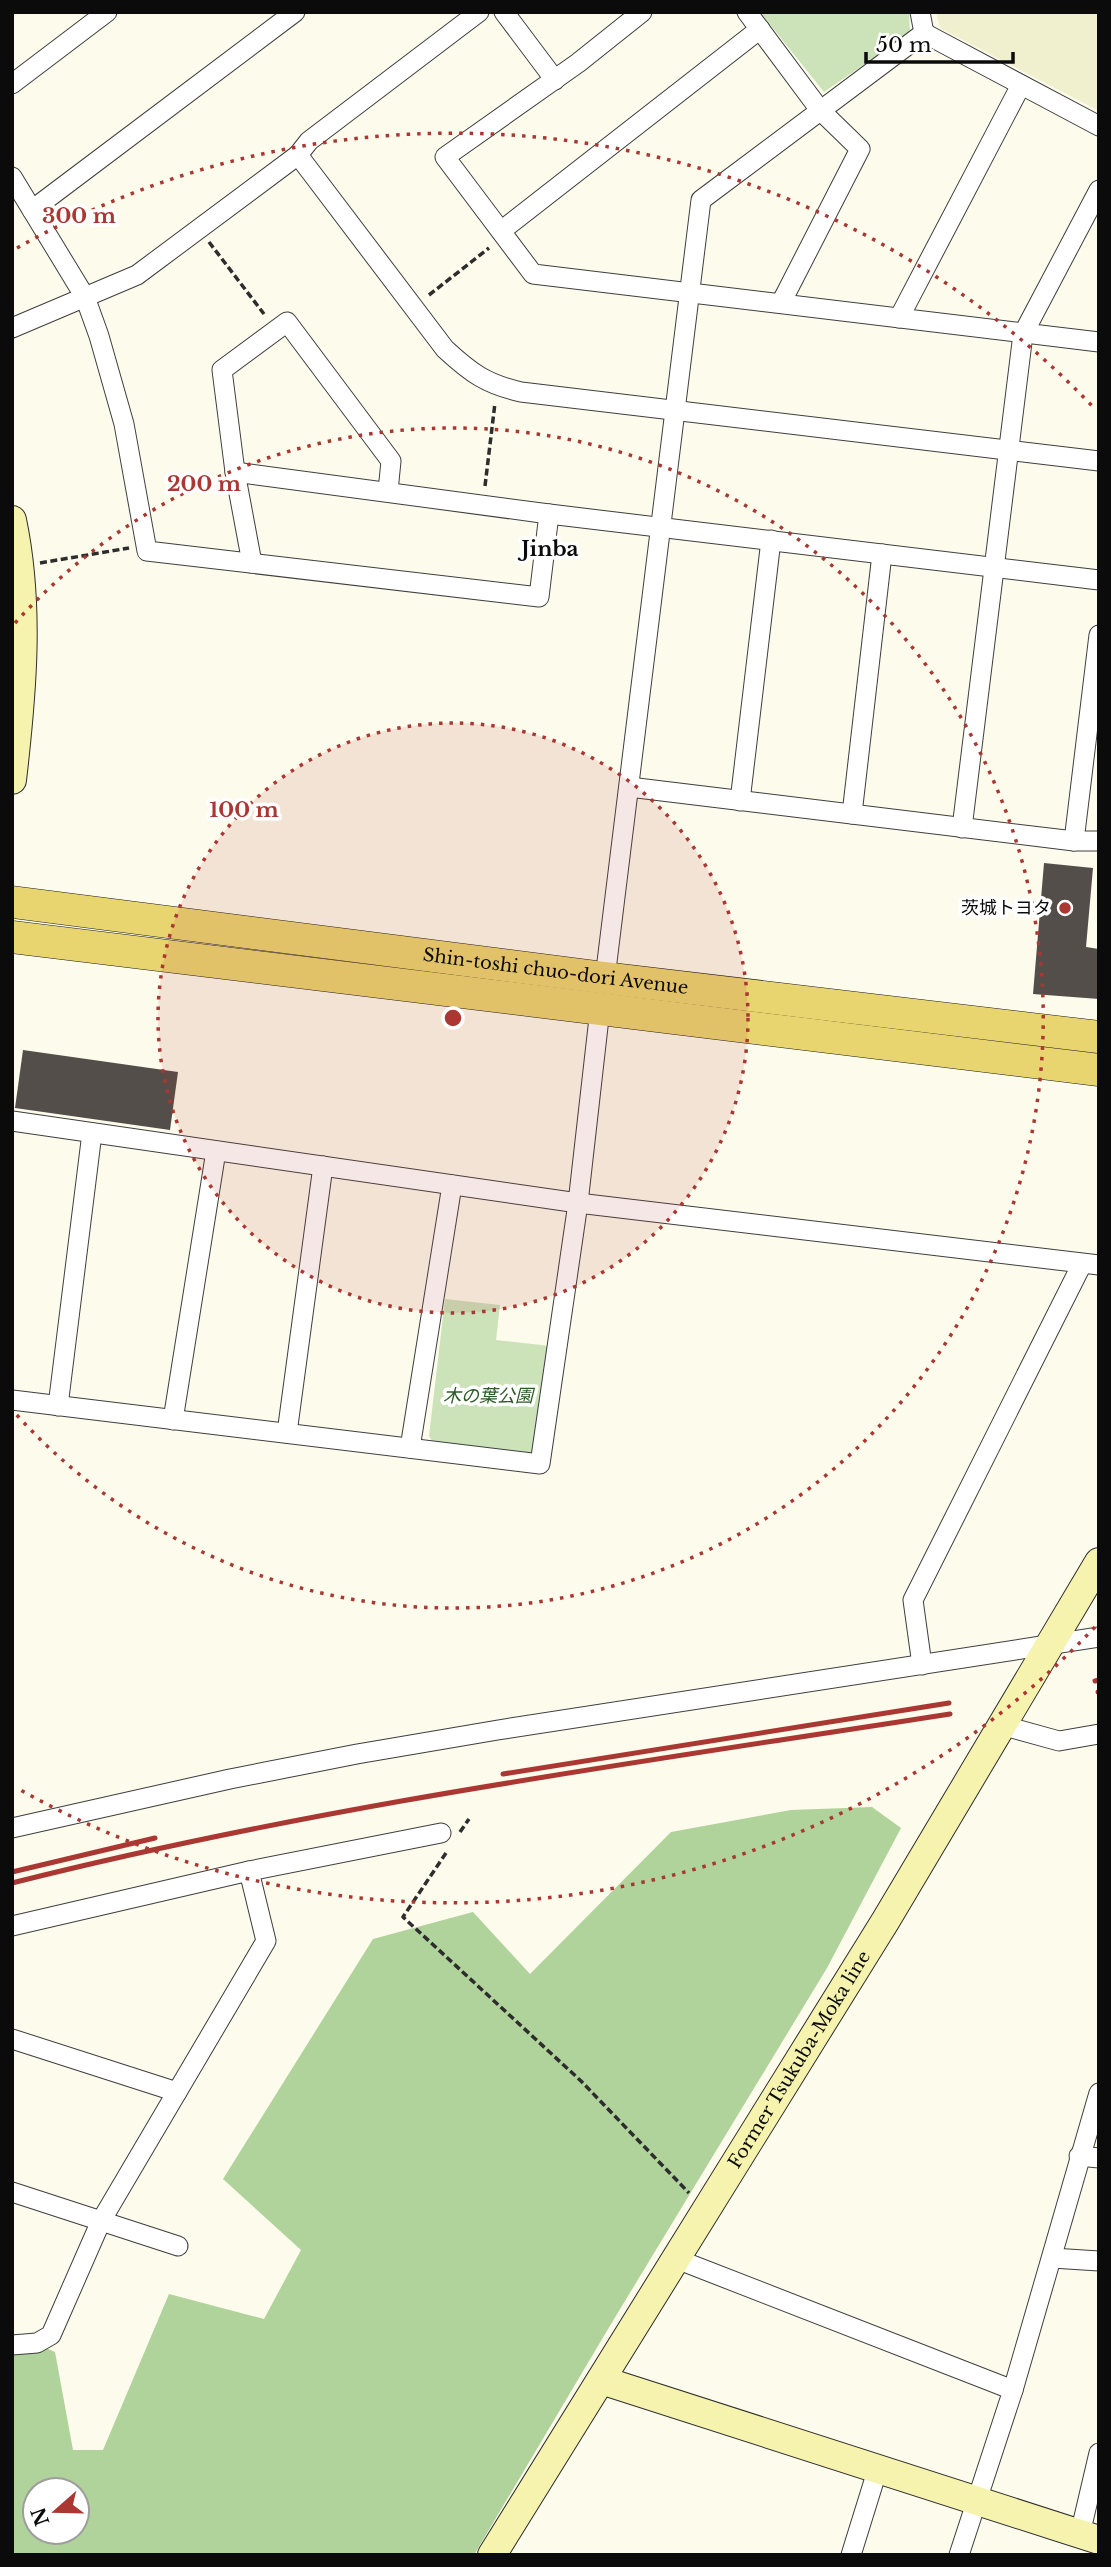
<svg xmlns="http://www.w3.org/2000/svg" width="1111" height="2567" viewBox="0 0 1111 2567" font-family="'Libre Baskerville','Noto Sans JP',serif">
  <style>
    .farmland { fill: #f0f0cf }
    .green { fill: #cce3ba }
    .forest { fill: #b0d29b; fill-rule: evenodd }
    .building { fill: #534e49 }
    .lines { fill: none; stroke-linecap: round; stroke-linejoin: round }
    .street-casing { stroke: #3e3e3e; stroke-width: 21 }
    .secondary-casing { stroke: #2d2d2d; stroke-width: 30 }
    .primary-casing { stroke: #1c1c1c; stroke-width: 33 }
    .path { stroke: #2d2d2d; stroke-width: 3.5; stroke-dasharray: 7 3.5; stroke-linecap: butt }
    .street { stroke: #fff; stroke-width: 19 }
    .secondary { stroke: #f6f3ae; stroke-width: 28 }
    .primary { stroke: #e9d570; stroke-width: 32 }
    .rail { stroke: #ab3733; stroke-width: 5 }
    .ring { fill: none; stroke: #ab3733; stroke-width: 3.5; stroke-dasharray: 3.5 7 }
    .poi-dot { fill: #ab3733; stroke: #fff; stroke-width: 2.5 }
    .labels { text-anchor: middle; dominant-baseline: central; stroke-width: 7; stroke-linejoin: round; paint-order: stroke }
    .poi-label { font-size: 18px; fill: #0b0b0b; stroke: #fff; text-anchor: end }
    .street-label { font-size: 18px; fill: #0b0b0b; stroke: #fff }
    .park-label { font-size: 18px; font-style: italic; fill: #2b5b24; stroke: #fff }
    .quarter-label { font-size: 21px; font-weight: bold; fill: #0b0b0b; stroke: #fff }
    .centre { fill: #ab3733; stroke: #fff; stroke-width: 3.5 }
    .ring-label { font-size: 21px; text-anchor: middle; font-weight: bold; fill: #ab3733; stroke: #fff; stroke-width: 7; stroke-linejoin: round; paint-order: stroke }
  </style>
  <rect width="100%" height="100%" fill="#fdfbec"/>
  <path class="farmland" d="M936 12H1099V111L940 28Z"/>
  <g class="green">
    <path d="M760 12H909L910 33 824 92Z"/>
    <path d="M445 1299 500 1305 496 1340 550 1346 537 1450 529 1456 434 1444 429 1436Z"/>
  </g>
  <path class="forest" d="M872 1807 901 1828 827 1968 608 2329 474 2555H12V2333L55 2352 73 2450H103L169 2294 264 2319 301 2250 223 2179 373 1939 473 1912 530 1974 671 1832 791 1810ZM35 2490H77V2532H35Z"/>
  <g class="building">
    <path d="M1044 863 1093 868 1086 947 1099 949V999L1033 994Z"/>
    <path d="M23 1050 178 1072 170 1130 15 1108Z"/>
  </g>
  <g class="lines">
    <g class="street-casing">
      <g id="street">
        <path d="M504 12 555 80"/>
        <path d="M642 12 578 63 445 157 533 274 1099 342"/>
        <path d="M747 12 820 110 860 149 781 303"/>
        <path d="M920 12 924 33"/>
        <path d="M924 33 1099 126"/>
        <path d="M12 84 107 12"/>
        <path d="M298 155 309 141 479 12"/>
        <path d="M12 177 85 297 99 336 124 424 147 551 539 597 549 514"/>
        <path d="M32 210 295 12"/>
        <path d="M501 231 760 29"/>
        <path d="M899 318 1021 85"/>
        <path d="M12 328 137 275 298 155 445 349C471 373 486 384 521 392L1099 461"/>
        <path d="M235 472 549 514 1099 580"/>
        <path d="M252 563 235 472 222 370 287 322 391 461 388 491"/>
        <path d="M629 787 1074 841H1099"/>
        <path d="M740 801 771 540"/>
        <path d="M852 814 882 554"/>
        <path d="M962 828 1023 334 1099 190"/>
        <path d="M1074 841 1099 635"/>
        <path d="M605 978 701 200 924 33"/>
        <path d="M12 1121 578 1203 600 1009"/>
        <path d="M12 1400 540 1464 578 1203 1099 1265"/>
        <path d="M58 1406 92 1133"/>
        <path d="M173 1420 216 1151"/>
        <path d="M287 1433 323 1166"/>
        <path d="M410 1448 452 1185"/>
        <path d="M922 1665 913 1600 1082 1264"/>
        <path d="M1001 1725 1059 1741 1099 1734"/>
        <path d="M12 1828 230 1779 357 1754 498 1730 1099 1637"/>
        <path d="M12 1926 249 1871 441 1833"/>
        <path d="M12 2039 177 2092"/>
        <path d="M1079 2156 1099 2158"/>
        <path d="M12 2192 178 2246"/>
        <path d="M674 2258 1013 2390"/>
        <path d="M1052 2258 1099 2261"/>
        <path d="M12 2345 37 2343 51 2335 101 2221 266 1941 249 1871"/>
        <path d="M1080 2534 1099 2453"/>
        <path d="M851 2555 878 2468"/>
        <path d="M959 2555 1013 2390 1099 2093"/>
      </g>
    </g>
    <g class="secondary-casing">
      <g id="secondary">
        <path d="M12 520C30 606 22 694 12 780"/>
        <path d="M601 2380 1099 2540"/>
        <path id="s1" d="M492 2555 886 1920 1099 1562"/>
      </g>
    </g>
    <g class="primary-casing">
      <g id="primary">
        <path id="s2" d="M12 902 605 978 1099 1037"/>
        <path d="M12 937 1099 1070"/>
      </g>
    </g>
    <g class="path">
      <path d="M209 242 264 314"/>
      <path d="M429 295 489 248"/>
      <path d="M485 486 495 403"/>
      <path d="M40 563 129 548"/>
      <path d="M460 1832 469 1819"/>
      <path d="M446 1853 403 1917 581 2081 689 2193"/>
    </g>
    <use href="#street" class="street"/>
    <use href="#secondary" class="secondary"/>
    <use href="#primary" class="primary"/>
    <g class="rail">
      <path d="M1095 1681 1099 1680"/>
      <path d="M1098 1692H1099"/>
      <path d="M503 1774 949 1703"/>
      <path d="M12 1872 155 1838"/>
      <path d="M12 1883C321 1805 636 1763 950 1714"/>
    </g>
  </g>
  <circle cx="453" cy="1018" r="295" fill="#ab3733" fill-opacity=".12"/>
  <g class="ring">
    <circle cx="453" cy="1018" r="295"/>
    <path d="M15 623A590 590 0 1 1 15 1413"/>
    <path d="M1095 1627A885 885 0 0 1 17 1788M17 248A885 885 0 0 1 1095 409"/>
  </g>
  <circle class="poi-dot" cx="1065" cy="908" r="7"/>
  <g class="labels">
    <g class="poi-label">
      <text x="1051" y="908">茨城トヨタ</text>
    </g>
    <g class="street-label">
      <text stroke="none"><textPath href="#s2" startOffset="548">Shin-toshi chuo-dori Avenue</textPath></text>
      <text stroke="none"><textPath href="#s1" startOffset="583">Former Tsukuba-Moka line</textPath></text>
    </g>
    <g class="park-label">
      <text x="488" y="1396">木の葉公園</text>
    </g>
    <g class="quarter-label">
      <text x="550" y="549">Jinba</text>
    </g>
  </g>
  <circle cx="453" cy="1018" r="10" class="centre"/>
  <g class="ring-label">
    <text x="79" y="223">300 m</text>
    <text x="204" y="491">200 m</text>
    <text x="244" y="817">100 m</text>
  </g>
  <rect width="1111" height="2567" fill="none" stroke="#0b0b0b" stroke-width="28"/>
  <g transform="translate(56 2511) rotate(250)"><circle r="33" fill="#ffffff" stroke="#9d9d9d" stroke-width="2"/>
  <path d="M0-5L12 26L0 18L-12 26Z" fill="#ab3733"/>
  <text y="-10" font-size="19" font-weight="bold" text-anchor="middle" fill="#0b0b0b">N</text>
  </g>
  <path d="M866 52v10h147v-10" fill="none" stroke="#0b0b0b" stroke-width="3.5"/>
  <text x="876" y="52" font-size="21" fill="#0b0b0b" stroke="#ffffff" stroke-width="5" paint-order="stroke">50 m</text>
</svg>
